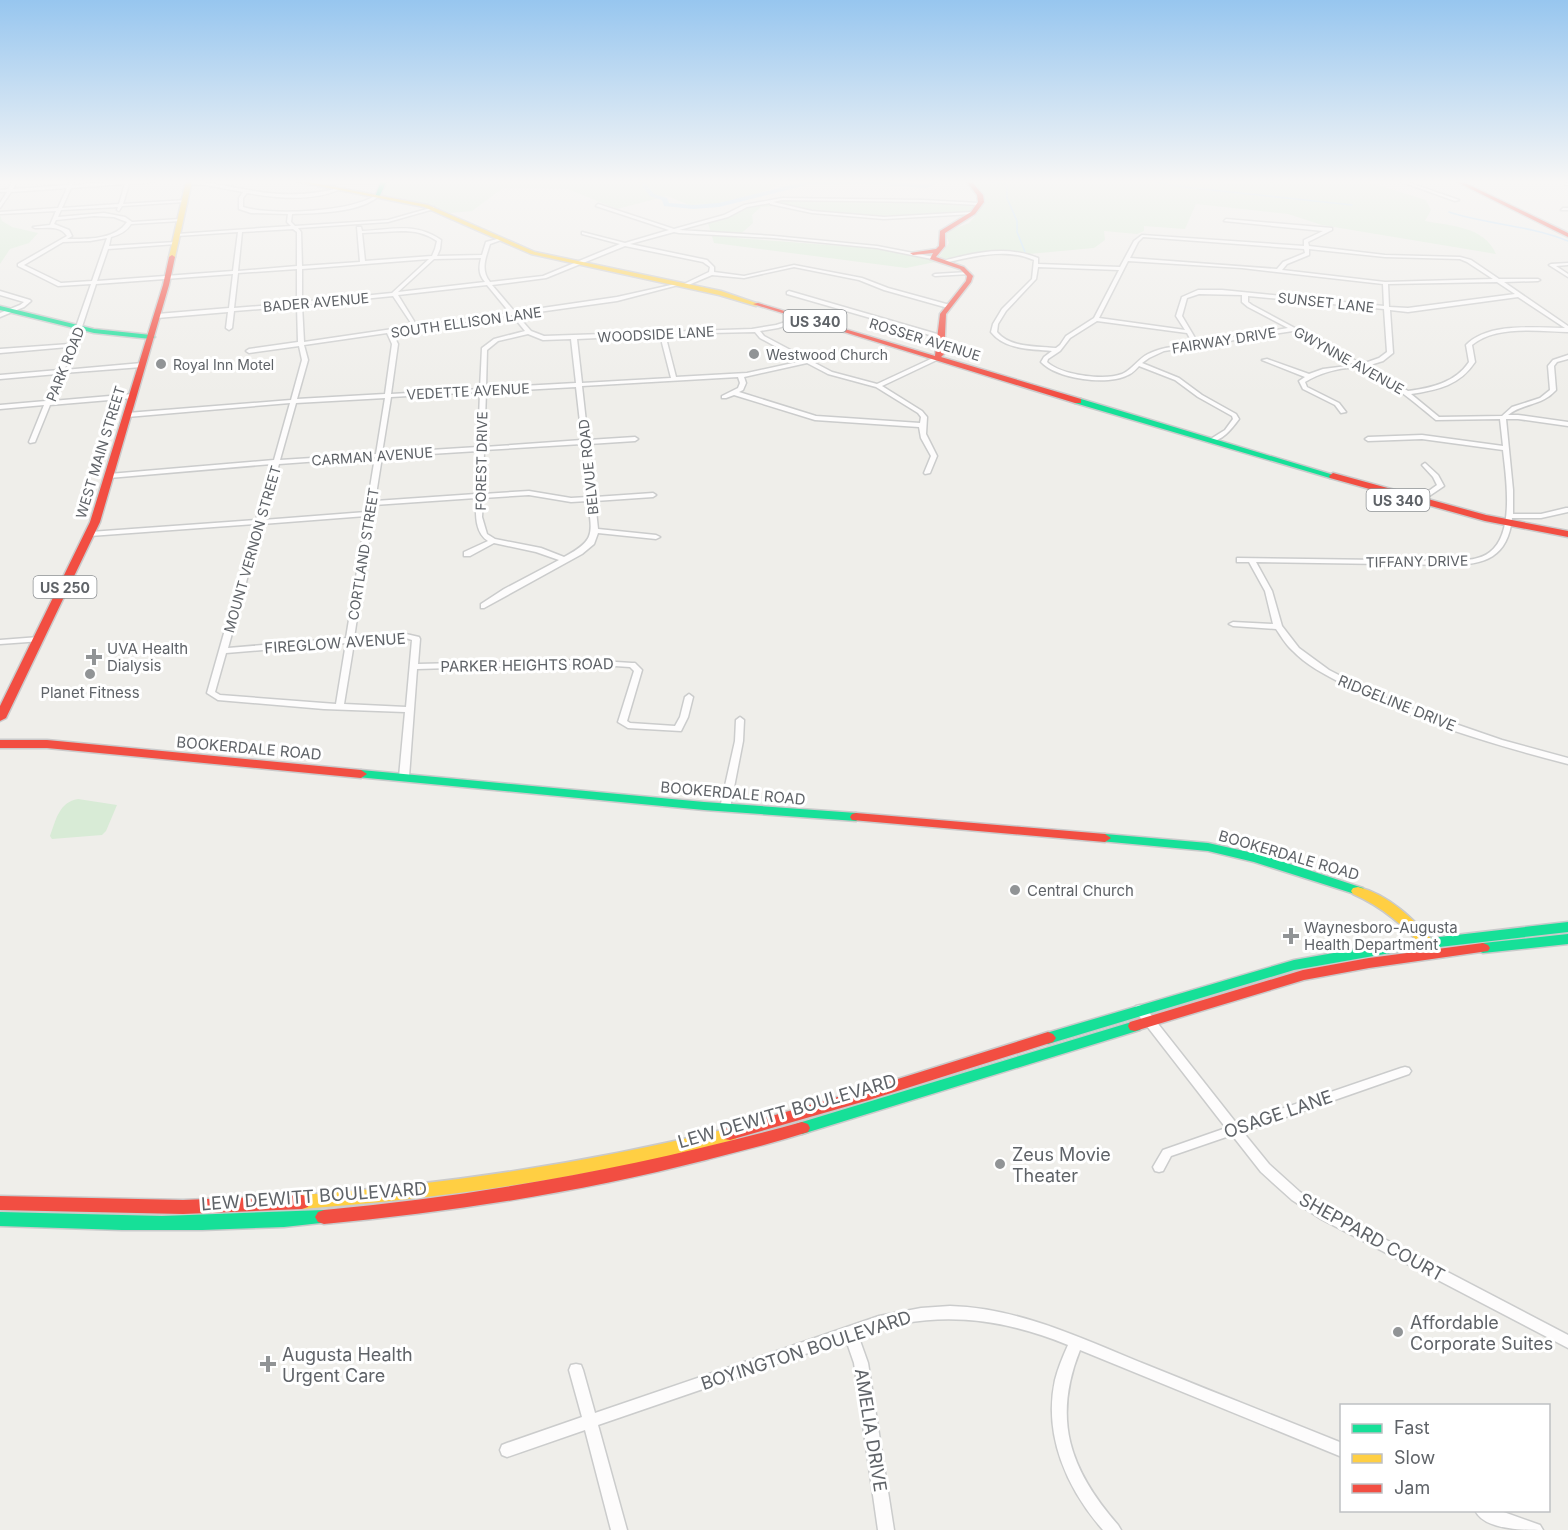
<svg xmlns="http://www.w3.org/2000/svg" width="1568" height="1530" viewBox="0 0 1568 1530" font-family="Inter,sans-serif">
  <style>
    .green { fill: #d8ebd6; fill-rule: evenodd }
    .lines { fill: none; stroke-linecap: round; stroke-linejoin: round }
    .stream { stroke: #bfe0f9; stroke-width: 1.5 }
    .river { fill: #bfe0f9; fill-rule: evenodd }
    .street-casing { stroke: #cbcccc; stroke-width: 3 }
    .fast-casing { stroke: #cacacb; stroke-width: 3 }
    .slow-casing { stroke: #cacacb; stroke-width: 3 }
    .jam-casing { stroke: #cacacb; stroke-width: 3 }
    .street { fill: #fdfcfc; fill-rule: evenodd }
    .fast { fill: #16e098; fill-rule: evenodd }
    .slow { fill: #ffcf43; fill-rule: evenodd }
    .jam { fill: #f24e42; fill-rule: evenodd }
    .poi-dot { fill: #919496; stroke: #fff; stroke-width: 2 }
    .labels { text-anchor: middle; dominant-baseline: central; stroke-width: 6; stroke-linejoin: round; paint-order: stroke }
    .far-street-label { font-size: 14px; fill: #5f6368; stroke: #fff }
    .shield { fill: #fff; stroke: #8f9295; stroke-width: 1.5 }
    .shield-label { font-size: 14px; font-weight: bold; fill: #5f6368 }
    .far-poi-label { font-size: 14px; fill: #5f6368; stroke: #fff; text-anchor: start }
    .street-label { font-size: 15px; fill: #5f6368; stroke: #fff }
    .poi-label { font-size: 15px; fill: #5f6368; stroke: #fff; text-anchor: start }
    .near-street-label { font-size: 18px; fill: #5f6368; stroke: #fff }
    .near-poi-label { font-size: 18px; fill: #5f6368; stroke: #fff; text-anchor: start }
  </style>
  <rect width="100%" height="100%" fill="#efeeea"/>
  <g class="green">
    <path d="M389 181H783L770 189 742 199 714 204 689 205 667 196 617 209 568 189 503 188 472 211 451 213 421 203 380 196Z"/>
    <path d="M972 181H1207L1243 184 1246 181H1365L1426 200 1431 210 1425 221C1451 226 1484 226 1496 254L1322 225 1288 214 1196 204 1185 229 1144 226V231L1137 234 1104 231 1105 240 1094 248 1029 254 1003 251 984 252 906 268 714 243 708 223 734 215 752 206 786 199 983 204 985 201ZM781 205 815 211 880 216 979 212 969 223 951 230 946 235 949 243 939 257 927 258 870 248 736 238 753 223 752 215 761 207Z"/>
    <path d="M0 215 2 221 12 227 38 233 29 243 10 249 0 264Z"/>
    <path d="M78 799 117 805 106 831 102 835 52 839 50 836C56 820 59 802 78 799Z"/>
  </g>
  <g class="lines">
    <g class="stream">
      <path d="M981 181 1007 184V198L1017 221V232L1025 252"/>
      <path d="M1149 181 1184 187 1352 205"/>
      <path d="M1449 212C1489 225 1528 225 1568 241"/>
    </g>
    <path class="river" d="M638 181H644L654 194 667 198 669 203 693 205 719 203 807 181H872L926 184 934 181H941L927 188 866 184 807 185 719 207 693 209 664 206 662 200 650 196Z"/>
    <g class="street-casing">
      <g id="street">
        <path d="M13 181H17L13 189 68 185 70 181H74L72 185 126 181H155L153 182 129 184 123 204 186 200 184 202 122 206 119 211 117 210 118 207 61 210 58 217 104 213 125 217 132 222 180 219 182 220 180 221 131 224C126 232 119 235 111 237L109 246 176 242 178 243 176 244 108 249 97 281 233 271 238 232 177 236 175 235 177 234 291 226 287 222 288 214 251 213 239 209V198L243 192 206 185 187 184 188 182C209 181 229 187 249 190 280 196 309 196 339 188L341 189C312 202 277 198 247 193L243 198V207C270 216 352 212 376 195L379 196C359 213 318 213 292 214L291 222 295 226 388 220 434 207V209L388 222 298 228 301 232 302 266 360 262 357 227H361L362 231C391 230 415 222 441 240L440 249 437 256 482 255 486 242 501 238V240L490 244C486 257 480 270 490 282L543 276 620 244 582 234V232L625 243 669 230 596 206 598 204 674 229 724 215 744 205 782 198 923 200 979 203 981 204 979 205 923 202 782 200 773 202 812 211 884 217 972 212 974 213 972 214 884 219 812 213 770 204V203L747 207 728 217 679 230 774 236 877 246 934 257V258L932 259 877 248 774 238 679 233 674 232 630 244 707 260 714 267V272L744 276 794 265 862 278 888 288 950 305 951 306 948 308 884 290 859 280 794 267 744 278 712 275 686 286 684 285V284L709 272 710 267 703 262 625 246 546 278 492 285 515 312 617 297 680 283 682 284 617 301 517 315 531 331 544 336 752 329 776 325 805 316 808 318 807 319 778 328 760 331 764 336 832 372 877 384 935 357H939V359L882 386 922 411 927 417 926 434 937 456 930 473 925 474 924 473 931 456 921 438 919 427 815 420 734 395 726 398H722V396L738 388 740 383 738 377 582 386 588 440 635 437 638 439 635 441 589 444 595 497 653 493 656 495 653 497 595 501 598 529 656 535 660 537 656 539 598 533 594 544 582 554 484 608H481V604L504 589 559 560 536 552 494 543 470 556H464V552L488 541C474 532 476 513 476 498L374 505 354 638 406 634 419 637 420 639 418 664 585 660 632 663H635L642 670 627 721 630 723 675 726 680 717 685 697 689 694 693 697 688 717 681 731 628 728 618 722 634 671 630 667 585 664 417 669 409 777 404 780 399 777 405 712 324 709 218 700 207 693 255 524 90 536 86 534 90 532 256 520 272 464 109 478 106 476 109 474 274 460 290 403 127 417 124 415 127 413 291 400 302 360 299 346 249 353 246 351 249 349 298 342 297 306 234 311 232 328 229 330 226 328 228 312 157 318 154 316 157 314 229 308 233 274 96 284 76 345 64 370 142 363 145 365 142 367 63 373 52 401 133 394 136 396 133 398 50 405 35 442 30 443 29 442 44 405 0 409V405L46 401 57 374 0 379V375L59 370 68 347 0 353V349L70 344 91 284 58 286 18 266V264L67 236C60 225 47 228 35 228L33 227 50 225 56 211 0 214V212L58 208 67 188 11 192 0 208V203L7 192H0V190L8 189ZM125 184 119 204 62 208 71 188ZM94 216 114 217 127 222C115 240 87 239 67 239L72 236 69 230 54 224 56 220ZM293 229 297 232V266L238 271 242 232ZM401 231C415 231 425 233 437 241L435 249 432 256 365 261 362 233ZM107 238 92 281 61 283 24 265 63 242 90 241ZM481 258C479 267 478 274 485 282L398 292 434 259ZM429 259 392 293 302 302V269ZM297 269V303L234 308 238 273ZM487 285 510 313 417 326 398 295ZM393 296 413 326 304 342 302 305ZM512 315 525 331 494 339 482 348 480 389 391 394 398 344 392 332 414 329 417 331 419 329ZM755 332 760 338 802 361 747 373 676 377 665 334ZM387 333 392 344 385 394 297 399 308 360 304 345ZM528 334 543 340 571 339 576 383 486 388 487 350 498 341ZM660 335 671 378 582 383 577 339ZM807 363 828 374 876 387 918 413 921 417 920 423 816 416 739 392 743 390 746 383 744 377ZM576 387 582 440 484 447 486 392ZM480 392 478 447 382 453 391 397ZM385 398 376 454 280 460 296 403ZM582 444 588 497 571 498 529 491 483 494 484 450ZM478 451 476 494 375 501 382 457ZM375 457 366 512 263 520 279 464ZM529 495 571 502 588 501C592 534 596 540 564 557L541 548 495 539 487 534 482 517 483 498ZM366 516 346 638 228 648 262 524ZM406 638 412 640 406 707 344 704 354 643ZM346 643 336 704 220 695 215 692 226 653Z"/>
        <path d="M383 181 384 183 311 184 309 183 311 182Z"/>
        <path d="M1399 181H1404L1459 200 1455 201Z"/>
        <rect x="1565" y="183" width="3" height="2"/>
        <path d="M1563 208H1568V210H1561Z"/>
        <path d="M1226 219 1332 228V230L1308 242 1309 246 1385 255 1460 257 1471 260 1499 279H1538L1540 280 1538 281 1504 282 1568 326V332C1539 331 1495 325 1472 345L1475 362C1460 385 1438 390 1411 394L1439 417 1502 416 1512 407 1540 398 1550 390 1548 366 1553 360 1568 355V359L1557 362 1554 366 1556 390C1542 406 1523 403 1508 415H1518L1568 422V426L1518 419H1506L1513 490V514H1541L1566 508H1568V512L1541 518H1512C1508 557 1485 565 1449 565L1256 562 1272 591 1282 626 1299 648 1329 670 1368 690 1412 709 1502 740 1568 758V764C1491 744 1413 721 1343 684 1326 675 1306 665 1293 651 1286 645 1281 636 1276 629L1233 626 1229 624 1233 622 1273 624 1265 591 1249 562H1237V558L1454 561C1466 560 1480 560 1490 552 1515 533 1506 477 1503 450L1422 439 1368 441 1365 439 1368 437 1422 435 1503 446 1500 419 1436 420C1421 408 1376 369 1359 368 1343 366 1319 373 1305 382L1307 387 1339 403 1346 412 1341 413 1335 405 1303 389 1299 381 1305 377 1262 360 1267 359 1309 374 1323 369 1355 365 1293 331 1164 351 1149 358 1142 363 1179 378 1202 395 1236 414 1239 419C1231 430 1222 441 1209 442V440L1225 430 1233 419 1232 416 1198 397 1175 380 1139 366C1136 369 1133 373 1128 375 1108 386 1057 379 1041 362L1044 357 1052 351C1031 349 1005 350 991 332L993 324 1002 309 1032 279 1034 260C1004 247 973 257 943 263L941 262C947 259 956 258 963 256 989 250 1013 248 1038 258V264L1120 267 1134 241 1142 235 1304 246V240L1323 231 1224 221ZM1143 237 1304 249 1305 253 1283 262 1277 269 1130 258 1138 242ZM1309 249 1385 257 1460 259 1467 262 1493 279 1385 282 1282 270 1287 264 1309 255ZM1128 261 1242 268 1383 284 1384 306 1222 290H1198L1182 297 1176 316 1185 330 1099 318ZM1038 267 1119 270 1094 318 1066 336 1060 345 1056 348C1037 346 1010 348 997 332L998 324 1006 311 1036 279ZM1497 282 1515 294 1408 308 1389 307 1388 284ZM1199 294 1242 295V302L1248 307 1288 328 1198 343 1182 316 1187 298ZM1248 296 1384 309 1387 352 1379 358 1362 364 1252 305 1248 302ZM1518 297 1565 328C1535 328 1489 322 1466 345L1469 362C1455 383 1431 388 1408 391L1367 366 1383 361 1393 353 1390 310 1408 312ZM1097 321 1187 333 1193 344C1178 346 1162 347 1148 354 1138 359 1133 369 1122 374 1104 381 1061 375 1047 362L1048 359 1060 351 1070 338Z"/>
        <path d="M1568 263V265L1556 266 1568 274V277L1549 265 1551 264Z"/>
        <path d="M968 272 970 273V274L935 276 933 275 935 274Z"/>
        <path d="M0 291 30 300 31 301 24 307 0 317V313L20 305 24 302 0 295Z"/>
        <path d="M789 291 944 336 945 337 940 338 787 294V292Z"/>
        <path d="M1425 463 1438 475 1444 486 1416 505H1412V503L1437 485 1433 477 1422 465Z"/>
        <path d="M39 637 43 639 42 641 0 644V640Z"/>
        <path d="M740 717 744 720 743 741 730 808 725 811 720 808 735 741 736 720Z"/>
        <path d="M1140 1005 1144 1006 1237 1124 1401 1068 1405 1067 1409 1068 1411 1071 1409 1074 1243 1132 1269 1164 1300 1192 1331 1211 1568 1335V1348L1321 1219 1292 1200 1261 1172 1232 1135 1171 1156 1163 1171 1159 1172 1155 1171 1153 1167 1163 1150 1226 1128 1136 1012 1134 1009 1136 1006Z"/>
        <path d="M950 1306C1018 1308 1079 1337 1142 1363 1208 1390 1275 1416 1342 1443V1457L1080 1350C1052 1420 1070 1470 1118 1525L1121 1530H1103C1067 1489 1043 1435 1055 1380 1058 1368 1063 1356 1068 1345 997 1316 931 1310 858 1335L868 1363 894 1530H878L854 1363 846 1340 598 1425 627 1530H611L585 1430 507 1457 502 1455 500 1450 502 1445 507 1443 582 1417 569 1370 571 1365 576 1364 581 1365 583 1370 595 1413 879 1316 921 1308Z"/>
        <path d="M1475 1510H1498L1540 1525 1543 1530C1524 1530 1483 1530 1475 1510Z"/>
      </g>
    </g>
    <g class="fast-casing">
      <g id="fast">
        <path d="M381 181H387L379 197H375Z"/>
        <path d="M0 306 94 329 151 335 155 337 151 339 94 333 0 310Z"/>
        <path d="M1075 399H1081L1337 476 1330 478 1075 403Z"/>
        <path d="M361 770 704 802 856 813 862 817 856 821 704 810 357 777 355 774Z"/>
        <path d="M1105 834 1208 843 1262 855 1363 888 1365 891 1363 894 1358 895 1254 862 1208 851 1100 841 1099 838 1100 835Z"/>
        <path d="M1568 922V932L1396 952 1294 970 1048 1044 1043 1042 1040 1038 1043 1034 1294 960 1396 942Z"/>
        <path d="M1568 934V944L1483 953 1478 951 1476 948 1478 945 1483 943Z"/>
        <path d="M1135 1021 1140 1022 1142 1026 1140 1030 802 1134 796 1132 794 1128 796 1124 802 1122Z"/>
        <path d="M324 1210 330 1212 333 1217 330 1222 284 1227 202 1230H122L0 1226V1212L162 1216Z"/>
      </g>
    </g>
    <g class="slow-casing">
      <g id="slow">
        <path d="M186 181H192L175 257 172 259 169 257Z"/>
        <path d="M294 181H303L428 205 535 252 721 291 759 304 756 306 719 295 531 254 424 207Z"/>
        <path d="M1358 887C1390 895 1414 920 1436 944L1438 947 1436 950H1426C1405 927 1383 907 1353 894L1351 891 1353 888Z"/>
        <path d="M730 1128 736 1129 738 1134 736 1139C694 1152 650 1161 606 1169 506 1189 404 1201 302 1209L296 1207 294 1202 296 1197 302 1195C447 1184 589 1163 730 1128Z"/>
      </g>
    </g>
    <g class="jam-casing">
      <g id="jam">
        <path d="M966 181H971L983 195 984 202 975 214 945 233V246L936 257 964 267 973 276 971 282 946 314 944 354 941 357 1081 399V403H1075L753 304 758 303 935 356 940 314 966 281 967 276 960 269 930 259 933 253 913 255 910 253 936 249 939 246 940 231 971 212 978 202 977 195Z"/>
        <path d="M1455 181H1461L1568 233V237Z"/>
        <path d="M172 255 175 257 169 285 100 522 6 718 0 721V706L90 522 163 285 169 257Z"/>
        <path d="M1333 473 1486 515 1568 531V537L1485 521 1330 478 1329 476Z"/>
        <path d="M0 740H47L361 770 367 774 361 778 47 748H0Z"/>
        <path d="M856 813 1105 834 1111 838 1105 842 852 820 850 817 852 814Z"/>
        <path d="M1483 943 1488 945 1490 948 1488 951 1369 968 1304 980 1135 1031 1130 1030 1128 1026 1130 1022 1303 970 1369 958Z"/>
        <path d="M1048 1032 1053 1034 1056 1038 1053 1042 869 1100 730 1140 724 1139 722 1134 724 1129 730 1128 869 1088Z"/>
        <path d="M802 1122 808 1124 810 1128 808 1132C774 1143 740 1151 706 1160 581 1192 453 1212 324 1224L318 1222 315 1217 318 1212 324 1210C487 1195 645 1165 802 1122Z"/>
        <path d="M302 1195 308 1197 310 1202 308 1207 302 1209 183 1214 0 1210V1196L183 1200Z"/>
      </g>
    </g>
    <use href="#street" class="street"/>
    <use href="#fast" class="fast"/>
    <use href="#slow" class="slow"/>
    <use href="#jam" class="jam"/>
  </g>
  <linearGradient id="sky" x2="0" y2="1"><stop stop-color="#97c6ef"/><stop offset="0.46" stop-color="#f8f7f6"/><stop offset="1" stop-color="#f8f7f6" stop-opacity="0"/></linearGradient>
  <rect width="1568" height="395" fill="url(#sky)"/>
  <g class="poi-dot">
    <circle cx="754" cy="354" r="6"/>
    <circle cx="161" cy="364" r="6"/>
    <path d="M91 648h6v6h6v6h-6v6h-6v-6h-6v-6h6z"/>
    <circle cx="90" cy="674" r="6"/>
    <circle cx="1015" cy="890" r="6"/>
    <path d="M1288 927h6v6h6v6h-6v6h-6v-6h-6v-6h6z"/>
    <circle cx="1000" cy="1164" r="6"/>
    <circle cx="1398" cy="1332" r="6"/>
    <path d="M265 1355h6v6h6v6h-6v6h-6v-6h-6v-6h6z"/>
  </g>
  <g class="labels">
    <g class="far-street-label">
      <text transform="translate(316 302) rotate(-5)">BADER AVENUE</text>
      <text transform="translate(1326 302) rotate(6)">SUNSET LANE</text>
      <text transform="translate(466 322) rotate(-8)">SOUTH ELLISON LANE</text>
      <text transform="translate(656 334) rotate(-3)">WOODSIDE LANE</text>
      <text transform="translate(925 339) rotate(17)">ROSSER AVENUE</text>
      <text transform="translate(1224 340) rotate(-9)">FAIRWAY DRIVE</text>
      <text transform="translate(1349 360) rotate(29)">GWYNNE AVENUE</text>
      <text transform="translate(65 364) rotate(-68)">PARK ROAD</text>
      <text transform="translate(468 391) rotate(-3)">VEDETTE AVENUE</text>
      <text transform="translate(100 452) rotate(-73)">WEST MAIN STREET</text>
      <text transform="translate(372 456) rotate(-4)">CARMAN AVENUE</text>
      <text transform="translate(481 461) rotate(-89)">FOREST DRIVE</text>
      <text transform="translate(588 467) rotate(-96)">BELVUE ROAD</text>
      <text transform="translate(252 549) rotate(-74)">MOUNT VERNON STREET</text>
      <text transform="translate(363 554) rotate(-81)">CORTLAND STREET</text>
      <text transform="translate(1417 561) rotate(-1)">TIFFANY DRIVE</text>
    </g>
    <g class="shield">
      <rect x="783.5" y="310" width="63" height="22" rx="4.5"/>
      <rect x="1366.5" y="489" width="63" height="22" rx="4.5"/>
      <rect x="33.5" y="576" width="63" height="22" rx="4.5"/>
    </g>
    <g class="shield-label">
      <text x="815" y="321">US 340</text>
      <text x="1398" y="500">US 340</text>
      <text x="65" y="587">US 250</text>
    </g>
    <g class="far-poi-label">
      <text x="766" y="354">Westwood Church</text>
      <text x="173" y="364">Royal Inn Motel</text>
    </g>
    <g class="street-label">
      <text transform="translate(335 643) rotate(-4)">FIREGLOW AVENUE</text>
      <text transform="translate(527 665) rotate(-1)">PARKER HEIGHTS ROAD</text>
      <text transform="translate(1397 703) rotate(22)">RIDGELINE DRIVE</text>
      <text transform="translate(249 748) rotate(5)">BOOKERDALE ROAD</text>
      <text transform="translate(733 793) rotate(5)">BOOKERDALE ROAD</text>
      <text transform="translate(1289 855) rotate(16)">BOOKERDALE ROAD</text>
    </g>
    <g class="poi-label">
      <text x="107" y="648">UVA Health<tspan x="107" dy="17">Dialysis</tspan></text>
      <text x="90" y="692" text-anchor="middle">Planet Fitness</text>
      <text x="1027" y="890">Central Church</text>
      <text x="1304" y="927">Waynesboro-Augusta<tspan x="1304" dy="17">Health Department</tspan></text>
    </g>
    <g class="near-street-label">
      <text transform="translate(787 1111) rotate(-16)">LEW DEWITT BOULEVARD</text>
      <text transform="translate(1278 1114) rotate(-19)">OSAGE LANE</text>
      <text transform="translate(314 1196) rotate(-4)">LEW DEWITT BOULEVARD</text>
      <text transform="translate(1372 1237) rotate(29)">SHEPPARD COURT</text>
      <text transform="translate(806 1350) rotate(-18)">BOYINGTON BOULEVARD</text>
      <text transform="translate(871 1430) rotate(81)">AMELIA DRIVE</text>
    </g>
    <g class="near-poi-label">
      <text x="1012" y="1154">Zeus Movie<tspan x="1012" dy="21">Theater</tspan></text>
      <text x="1410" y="1322">Affordable<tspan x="1410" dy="21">Corporate Suites</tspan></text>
      <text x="282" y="1354">Augusta Health<tspan x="282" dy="21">Urgent Care</tspan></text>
    </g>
  </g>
  <rect x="1340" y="1404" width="210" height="108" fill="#ffffff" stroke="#bfc1c3" stroke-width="1.5"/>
  <rect x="1352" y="1424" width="30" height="9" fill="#16e098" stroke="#bfc1c3" stroke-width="1.5"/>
  <text x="1394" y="1434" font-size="18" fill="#5f6368">Fast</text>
  <rect x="1352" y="1454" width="30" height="9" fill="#ffcf43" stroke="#bfc1c3" stroke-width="1.5"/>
  <text x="1394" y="1464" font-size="18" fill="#5f6368">Slow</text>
  <rect x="1352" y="1484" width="30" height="9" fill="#f24e42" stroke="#bfc1c3" stroke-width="1.5"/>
  <text x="1394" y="1494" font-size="18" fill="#5f6368">Jam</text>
</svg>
